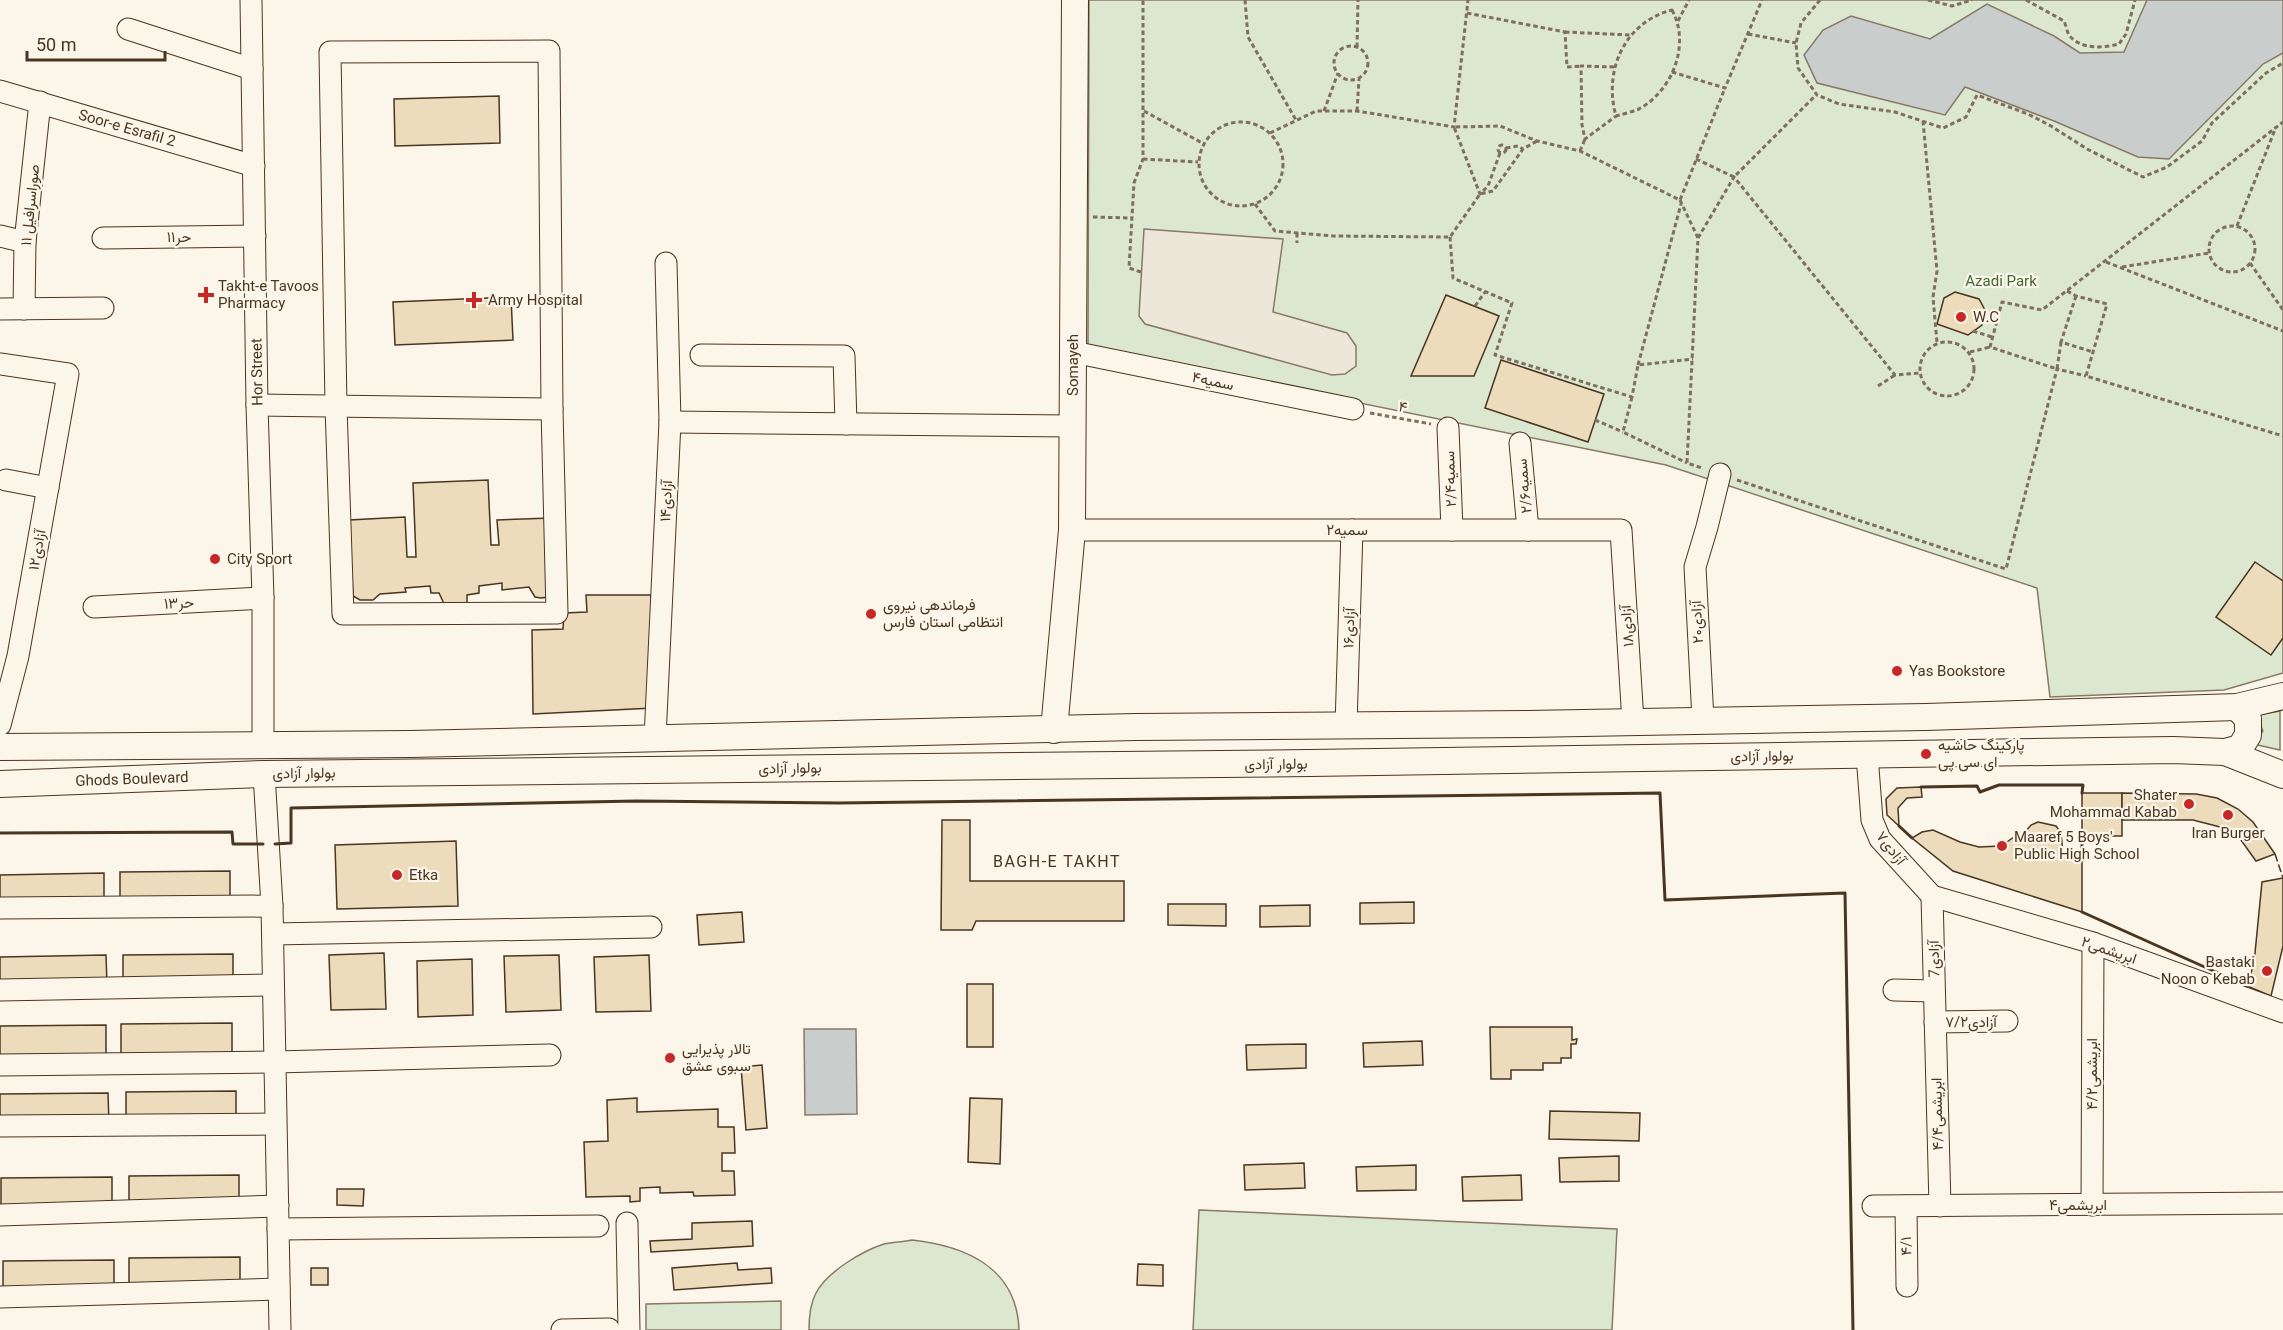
<svg xmlns="http://www.w3.org/2000/svg" width="2283" height="1330" viewBox="0 0 2283 1330" font-family="Roboto,Vazirmatn,sans-serif">
  <style>
    .green { fill: #dce7d0; stroke: #887966; stroke-width: 1.5 }
    .parking { fill: #ede7d9; stroke: #887966; stroke-width: 1.5 }
    .water { fill: #c9cecd; stroke: #887966; stroke-width: 1.5 }
    .building { fill: #ecdcbc; stroke: #4a3520; stroke-width: 1.5 }
    .lines { fill: none; stroke-linecap: round; stroke-linejoin: round }
    .minor-casing { stroke: #4a3520; stroke-width: 23 }
    .major-casing { stroke: #4a3520; stroke-width: 28 }
    .path { stroke: #7f6f5c; stroke-width: 3; stroke-dasharray: 4.5 3; stroke-linecap: butt }
    .minor { stroke: #fbf6e9; stroke-width: 21 }
    .major { stroke: #fbf6e9; stroke-width: 26 }
    .fence { stroke: #4a3520; stroke-width: 1.5; stroke-dasharray: 8 3; stroke-linecap: butt }
    .wall { stroke: #4a3520; stroke-width: 3 }
    .poi-dot { fill: #c62828; stroke: #fbf6e9; stroke-width: 2 }
    .labels { text-anchor: middle; dominant-baseline: central; stroke-width: 4.5; stroke-linejoin: round; paint-order: stroke }
    .street-label { font-size: 15px; fill: #4a3520; stroke: #fbf6e9 }
    .park-label { font-size: 15px; fill: #436837; stroke: #fbf6e9 }
    .poi-label { font-size: 15px; fill: #4a3520; stroke: #fbf6e9; text-anchor: start }
    .neighbourhood-label { font-size: 16px; letter-spacing: 1.5px; fill: #4a3520; stroke: #fbf6e9 }
  </style>
  <rect width="100%" height="100%" fill="#fbf6e9"/>
  <g class="green">
    <path d="M1089 0H2283V673L2224 690 2050 697 2037 588 1666 465 1088 348Z"/>
    <path d="M2280 711V750L2253 744 2263 731 2256 715Z"/>
    <path d="M1199 1210 1617 1229 1612 1330H1193Z"/>
    <path d="M912 1240C966 1246 1017 1268 1019 1330H809C809 1318 810 1304 816 1293 827 1272 862 1251 884 1244 893 1242 903 1242 912 1240Z"/>
    <path d="M781 1301V1330H646V1304Z"/>
  </g>
  <path class="parking" d="M1144 229 1283 239 1273 312 1347 333 1356 346V366L1345 374 1332 375 1145 324 1139 316Z"/>
  <g class="water">
    <path d="M2147 0H2283V53L2263 64 2169 159 2138 157 2054 121 1965 87 1945 115 1817 83 1804 55 1823 30 1851 16 1930 39 1987 4 2054 36 2080 53 2124 52Z"/>
    <path d="M804 1029H856L857 1114 805 1115Z"/>
  </g>
  <g class="building">
    <path d="M499 96 500 143 395 146 394 99Z"/>
    <path d="M1955 292 1979 299 1985 310 1982 325 1968 335 1937 324 1944 298Z"/>
    <path d="M1446 295 1499 316 1474 376H1411Z"/>
    <path d="M511 297 513 340 395 345 393 302Z"/>
    <path d="M1501 360 1604 394 1588 442 1485 408Z"/>
    <path d="M488 480 491 545H499L497 520 551 518 548 597 541 598 535 597 529 587 502 590V583L479 586V593L467 595V606L446 608 439 593H431L430 586 405 588 406 592 380 594 373 600H360L353 596 349 520 405 517 407 557H416L413 483Z"/>
    <path d="M2255 562 2283 581V638L2271 655 2216 617Z"/>
    <path d="M586 595H651L653 708 533 714 532 630 563 629 564 613 587 612Z"/>
    <path d="M1921 787 1922 797 1907 798 1898 808 1899 826 1887 815 1886 799 1897 788Z"/>
    <rect x="2082" y="793" width="40" height="43"/>
    <path d="M2122 793 2196 794 2217 798 2238 809 2253 822 2275 854 2256 861 2241 840 2224 828 2193 820H2122Z"/>
    <path d="M942 820H970V881H1124V921H976L972 930H941Z"/>
    <path d="M2038 822 2056 826 2061 833 2063 853H2082V912L1953 871 1912 838 1922 832 1933 830 1960 842 1979 847 2001 846 2014 837 2019 839 2031 825Z"/>
    <path d="M456 841 458 906 337 909 335 845Z"/>
    <path d="M230 871V900L120 901V872Z"/>
    <path d="M104 873V901L0 903V875Z"/>
    <path d="M2283 878V946L2271 996 2247 986 2254 963 2262 882Z"/>
    <path d="M1414 902V923L1360 924V903Z"/>
    <path d="M1168 904H1226V926L1168 925Z"/>
    <path d="M1310 905V926L1260 927V906Z"/>
    <path d="M742 912 744 942 699 945 697 915Z"/>
    <path d="M384 953 386 1009 331 1010 329 955Z"/>
    <path d="M233 954V984L123 985V955Z"/>
    <path d="M106 955 107 985 0 986V957Z"/>
    <path d="M559 955 561 1010 506 1012 504 956Z"/>
    <path d="M649 955 651 1011 596 1012 594 957Z"/>
    <path d="M472 959 473 1015 418 1017 417 961Z"/>
    <rect x="967" y="984" width="26" height="63"/>
    <path d="M232 1023V1053L121 1054V1024Z"/>
    <path d="M106 1025V1054L0 1055V1026Z"/>
    <path d="M1490 1027H1572V1040L1577 1039 1576 1044H1571V1058H1561V1063H1543V1070H1511V1079H1491Z"/>
    <path d="M1422 1041 1423 1065 1364 1067 1363 1043Z"/>
    <path d="M1306 1044V1068L1247 1070 1246 1045Z"/>
    <path d="M762 1065 767 1128 746 1130 741 1067Z"/>
    <path d="M236 1091V1121L126 1122V1092Z"/>
    <path d="M108 1093 109 1123 0 1124V1094Z"/>
    <path d="M637 1098V1112L718 1109V1127H734L735 1153H722V1171H734L735 1195 694 1196 693 1192 660 1193V1187L640 1188V1201L630 1202V1196L586 1197 584 1142 608 1141 607 1100Z"/>
    <path d="M970 1098 1002 1099 1000 1164 968 1162Z"/>
    <path d="M1550 1111 1640 1113 1639 1141 1549 1139Z"/>
    <path d="M1619 1156V1181L1560 1182 1559 1158Z"/>
    <path d="M1304 1163 1305 1188 1245 1190 1244 1165Z"/>
    <path d="M1416 1165V1190L1357 1191 1356 1167Z"/>
    <path d="M239 1175V1205L129 1206V1176Z"/>
    <path d="M1521 1175 1522 1200 1463 1201 1462 1177Z"/>
    <path d="M112 1177V1206L1 1207V1178Z"/>
    <path d="M337 1189H364L363 1206 337 1205Z"/>
    <path d="M752 1221 753 1246 651 1252 650 1241 692 1239V1223Z"/>
    <path d="M240 1257V1286L129 1287V1258Z"/>
    <path d="M114 1260V1290L3 1291V1261Z"/>
    <path d="M737 1263 738 1270 771 1268 772 1283 674 1290 672 1268Z"/>
    <path d="M1138 1264 1163 1265V1286L1137 1285Z"/>
    <rect x="311" y="1268" width="17" height="17"/>
  </g>
  <g class="lines">
    <g class="minor-casing">
      <g id="minor">
        <path d="M251 0 257 405 263 598V744"/>
        <path d="M128 29 252 69"/>
        <path d="M549 51 552 409 557 613 343 614 336 406 330 52Z"/>
        <path d="M0 91 254 166"/>
        <path d="M0 236 25 242"/>
        <path d="M103 238 255 236"/>
        <path d="M0 309 103 308"/>
        <path d="M24 309 25 242 40 102"/>
        <path d="M1073 352 1353 409"/>
        <path d="M701 355 844 356 846 424"/>
        <path d="M0 364 68 374 18 656 0 725"/>
        <path d="M257 405 552 409"/>
        <path d="M670 422 1073 426"/>
        <path d="M1448 428 1452 530"/>
        <path d="M1520 443 1528 530"/>
        <path d="M6 480 48 488"/>
        <path d="M1072 530H1621L1633 722"/>
        <path d="M94 607 263 598"/>
        <path d="M1703 720 1695 567 1707 527 1720 474"/>
        <path d="M1346 726 1352 530"/>
        <path d="M655 738 670 422 666 263"/>
        <path d="M1867 755 1872 820 1880 839 1932 896"/>
        <path d="M264 774 272 906 280 1330"/>
        <path d="M1932 896 2093 943 2283 1012"/>
        <path d="M1932 896 1940 1206"/>
        <path d="M0 908 272 906"/>
        <path d="M273 934 651 927"/>
        <path d="M0 990 273 985"/>
        <path d="M1894 990 1934 991"/>
        <path d="M1935 1022 2007 1021"/>
        <path d="M0 1065 275 1062 550 1055"/>
        <path d="M0 1126 275 1124"/>
        <path d="M2092 1205 2093 943"/>
        <path d="M1873 1206 2283 1203"/>
        <path d="M1906 1206 1907 1286"/>
        <path d="M0 1215 278 1206"/>
        <path d="M627 1223 629 1330"/>
        <path d="M278 1229 598 1226"/>
        <path d="M0 1297 279 1289"/>
        <path d="M562 1330 609 1329"/>
      </g>
    </g>
    <g class="major-casing">
      <g id="major">
        <path d="M1054 730 1072 530 1075 0"/>
        <path d="M0 747 410 744 1136 727 1527 724 1926 717 2237 707 2283 696"/>
        <path d="M2225 752 2240 748 2248 735V719L2237 707"/>
        <path d="M0 784 264 774 1310 763 2173 750 2225 752 2283 775"/>
      </g>
    </g>
    <g class="path">
      <path d="M1245 0 1248 37 1296 120"/>
      <path d="M1820 0 1801 23 1796 43 1798 68 1817 95 1839 104 1895 112 1943 128 1966 117 1977 95 2028 114 2051 126 2087 149 2143 177 2167 167 2202 141 2212 123 2266 73 2283 63"/>
      <path d="M1928 0 1952 6 1972 0"/>
      <path d="M2026 0 2064 21C2066 25 2067 32 2069 35 2080 50 2104 48 2119 44L2126 34 2135 0"/>
      <path d="M1672 10C1691 45 1672 91 1639 109 1632 112 1623 114 1616 116 1603 70 1625 22 1672 10Z"/>
      <path d="M1467 13 1565 32 1567 67 1581 66"/>
      <path d="M1678 21 1689 0"/>
      <path d="M1565 32 1631 35"/>
      <path d="M1748 34 1796 43"/>
      <circle cx="1351" cy="63" r="17"/>
      <path d="M1357 47 1358 0"/>
      <path d="M1614 67 1581 66 1582 125 1585 139 1616 116"/>
      <path d="M1672 72 1725 88 1762 0"/>
      <path d="M1144 111 1204 144"/>
      <path d="M1324 111 1338 73"/>
      <path d="M1357 111 1359 79"/>
      <path d="M1923 121 1937 271 1933 297 1937 343"/>
      <circle cx="1241" cy="164" r="42"/>
      <path d="M1270 133 1316 111H1357L1454 127 1468 0"/>
      <circle cx="1502" cy="149" r="4"/>
      <path d="M1506 148 1518 146 1523 149"/>
      <path d="M1580 151 1585 139"/>
      <path d="M1500 153 1488 186 1480 194 1454 127 1500 126 1537 141 1580 151 1680 200 1725 88"/>
      <path d="M1143 159 1198 162"/>
      <path d="M1696 159 1734 177 1816 95"/>
      <path d="M1680 200 1698 238 1687 463 1702 468"/>
      <path d="M1255 204 1275 231 1333 236 1450 237 1480 194 1493 191 1523 149 1537 141"/>
      <path d="M1093 217 1131 218"/>
      <circle cx="2232" cy="249" r="23"/>
      <path d="M2237 226 2276 127"/>
      <path d="M1297 233V243"/>
      <path d="M1450 237 1453 278 1512 303 1495 355 1632 397 1638 365 1693 359"/>
      <path d="M1698 238 1734 177 1895 375 1920 373"/>
      <path d="M2106 262 2283 331"/>
      <path d="M2250 263 2283 310"/>
      <path d="M2122 267 2209 253"/>
      <path d="M1141 272 1129 268 1134 183 1143 159V0"/>
      <path d="M2067 291 2076 296 2107 304 2086 376 2283 436"/>
      <path d="M2076 296 2061 342 2093 352"/>
      <path d="M1475 306 1485 292"/>
      <path d="M1973 331 1992 337"/>
      <circle cx="1947" cy="369" r="27"/>
      <path d="M2061 342 2057 369 1990 347 2002 302 2042 310 2283 122"/>
      <path d="M1970 352 1990 347"/>
      <path d="M1638 365 1681 204"/>
      <path d="M1878 386 1895 375"/>
      <path d="M1632 397 1623 432 1687 463"/>
      <path d="M1370 413 1431 424"/>
      <path d="M1595 420 1623 432"/>
      <path d="M1737 480 2006 569 2057 369 2086 376"/>
    </g>
    <use href="#minor" class="minor"/>
    <use href="#major" class="major"/>
    <path class="fence" d="M2275 854 2283 878"/>
    <g class="wall">
      <path d="M1921 787 1977 786 1980 792 1999 785H2083L2082 793"/>
      <path d="M1899 826 1912 838"/>
      <path d="M0 833 232 832 233 844H263"/>
      <path d="M2082 836V853"/>
      <path d="M275 844 291 843V808L637 801 839 803 1660 793 1665 900 1845 893 1853 1330"/>
      <path d="M2082 912 2247 986"/>
    </g>
  </g>
  <g class="poi-dot">
    <path d="M203 286h6v6h6v6h-6v6h-6v-6h-6v-6h6z"/>
    <path d="M471 291h6v6h6v6h-6v6h-6v-6h-6v-6h6z"/>
    <circle cx="1961" cy="317" r="6"/>
    <circle cx="215" cy="559" r="6"/>
    <circle cx="871" cy="614" r="6"/>
    <circle cx="1897" cy="671" r="6"/>
    <circle cx="1926" cy="754" r="6"/>
    <circle cx="2189" cy="804" r="6"/>
    <circle cx="2228" cy="815" r="6"/>
    <circle cx="2002" cy="846" r="6"/>
    <circle cx="397" cy="875" r="6"/>
    <circle cx="2267" cy="971" r="6"/>
    <circle cx="670" cy="1058" r="6"/>
  </g>
  <g class="labels">
    <g class="street-label">
      <text transform="translate(127 128) rotate(16)">Soor-e Esrafil 2</text>
      <text transform="translate(30 205) rotate(-84)">صوراسرافیل ۱۱</text>
      <text x="179" y="237">حر۱۱</text>
      <text transform="translate(1073 365) rotate(-90)">Somayeh</text>
      <text transform="translate(257 372) rotate(-91)">Hor Street</text>
      <text transform="translate(1213 381) rotate(12)">سمیه۴</text>
      <text transform="translate(1403 407) rotate(11)">۴</text>
      <text transform="translate(1450 479) rotate(-92)">سمیه۲/۴</text>
      <text transform="translate(1524 486) rotate(-95)">سمیه۲/۶</text>
      <text transform="translate(666 501) rotate(-87)">آزادی۱۴</text>
      <text x="1347" y="530">۲سمیه</text>
      <text transform="translate(37 550) rotate(-80)">آزادی۱۲</text>
      <text transform="translate(179 603) rotate(-3)">حر۱۳</text>
      <text transform="translate(1697 622) rotate(-93)">آزادی۲۰</text>
      <text transform="translate(1627 626) rotate(-94)">آزادی۱۸</text>
      <text transform="translate(1349 628) rotate(-88)">آزادی۱۶</text>
      <text transform="translate(1762 756) rotate(-1)">بولوار آزادی</text>
      <text transform="translate(1276 764) rotate(-1)">بولوار آزادی</text>
      <text transform="translate(790 768) rotate(-1)">بولوار آزادی</text>
      <text transform="translate(304 773) rotate(-1)">بولوار آزادی</text>
      <text transform="translate(132 779) rotate(-2)">Ghods Boulevard</text>
      <text transform="translate(1891 848) rotate(52)">آزادی۷</text>
      <text transform="translate(2109 950) rotate(19)">ابریشمی۲</text>
      <text transform="translate(1934 959) rotate(-91)">7آزادی</text>
      <text x="1971" y="1022">۷/۲آزادی</text>
      <text transform="translate(2092 1074) rotate(-90)">ابریشمی۴/۲</text>
      <text transform="translate(1937 1114) rotate(-91)">ابریشمی۴/۴</text>
      <text x="2078" y="1205">ابریشمی۴</text>
      <text transform="translate(1906 1246) rotate(-91)">۴/۱</text>
    </g>
    <g class="park-label">
      <text x="2001" y="281">Azadi Park</text>
    </g>
    <g class="poi-label">
      <text x="218" y="286">Takht-e Tavoos<tspan x="218" dy="17">Pharmacy</tspan></text>
      <text x="488" y="300">Army Hospital</text>
      <text x="1973" y="317">W.C</text>
      <text x="227" y="559">City Sport</text>
      <text x="883" y="605">فرماندهی نیروی<tspan x="883" dy="17">انتظامی استان فارس</tspan></text>
      <text x="1909" y="671">Yas Bookstore</text>
      <text x="1938" y="745">پارکینگ حاشیه<tspan x="1938" dy="17">ای سی پی</tspan></text>
      <text x="2177" y="795" text-anchor="end">Shater<tspan x="2177" dy="17">Mohammad Kabab</tspan></text>
      <text x="2228" y="833" text-anchor="middle">Iran Burger</text>
      <text x="2014" y="837">Maaref 5 Boys'<tspan x="2014" dy="17">Public High School</tspan></text>
      <text x="409" y="875">Etka</text>
      <text x="2255" y="962" text-anchor="end">Bastaki<tspan x="2255" dy="17">Noon o Kebab</tspan></text>
      <text x="682" y="1049">تالار پذیرایی<tspan x="682" dy="17">سبوی عشق</tspan></text>
    </g>
    <g class="neighbourhood-label">
      <text x="1057" y="861">BAGH-E TAKHT</text>
    </g>
  </g>
  <path d="M27 51v9h138v-9" fill="none" stroke="#4a3520" stroke-width="3"/>
  <text x="36" y="51" font-size="18" fill="#4a3520" stroke="#fbf6e9" stroke-width="4.5" paint-order="stroke">50 m</text>
</svg>
